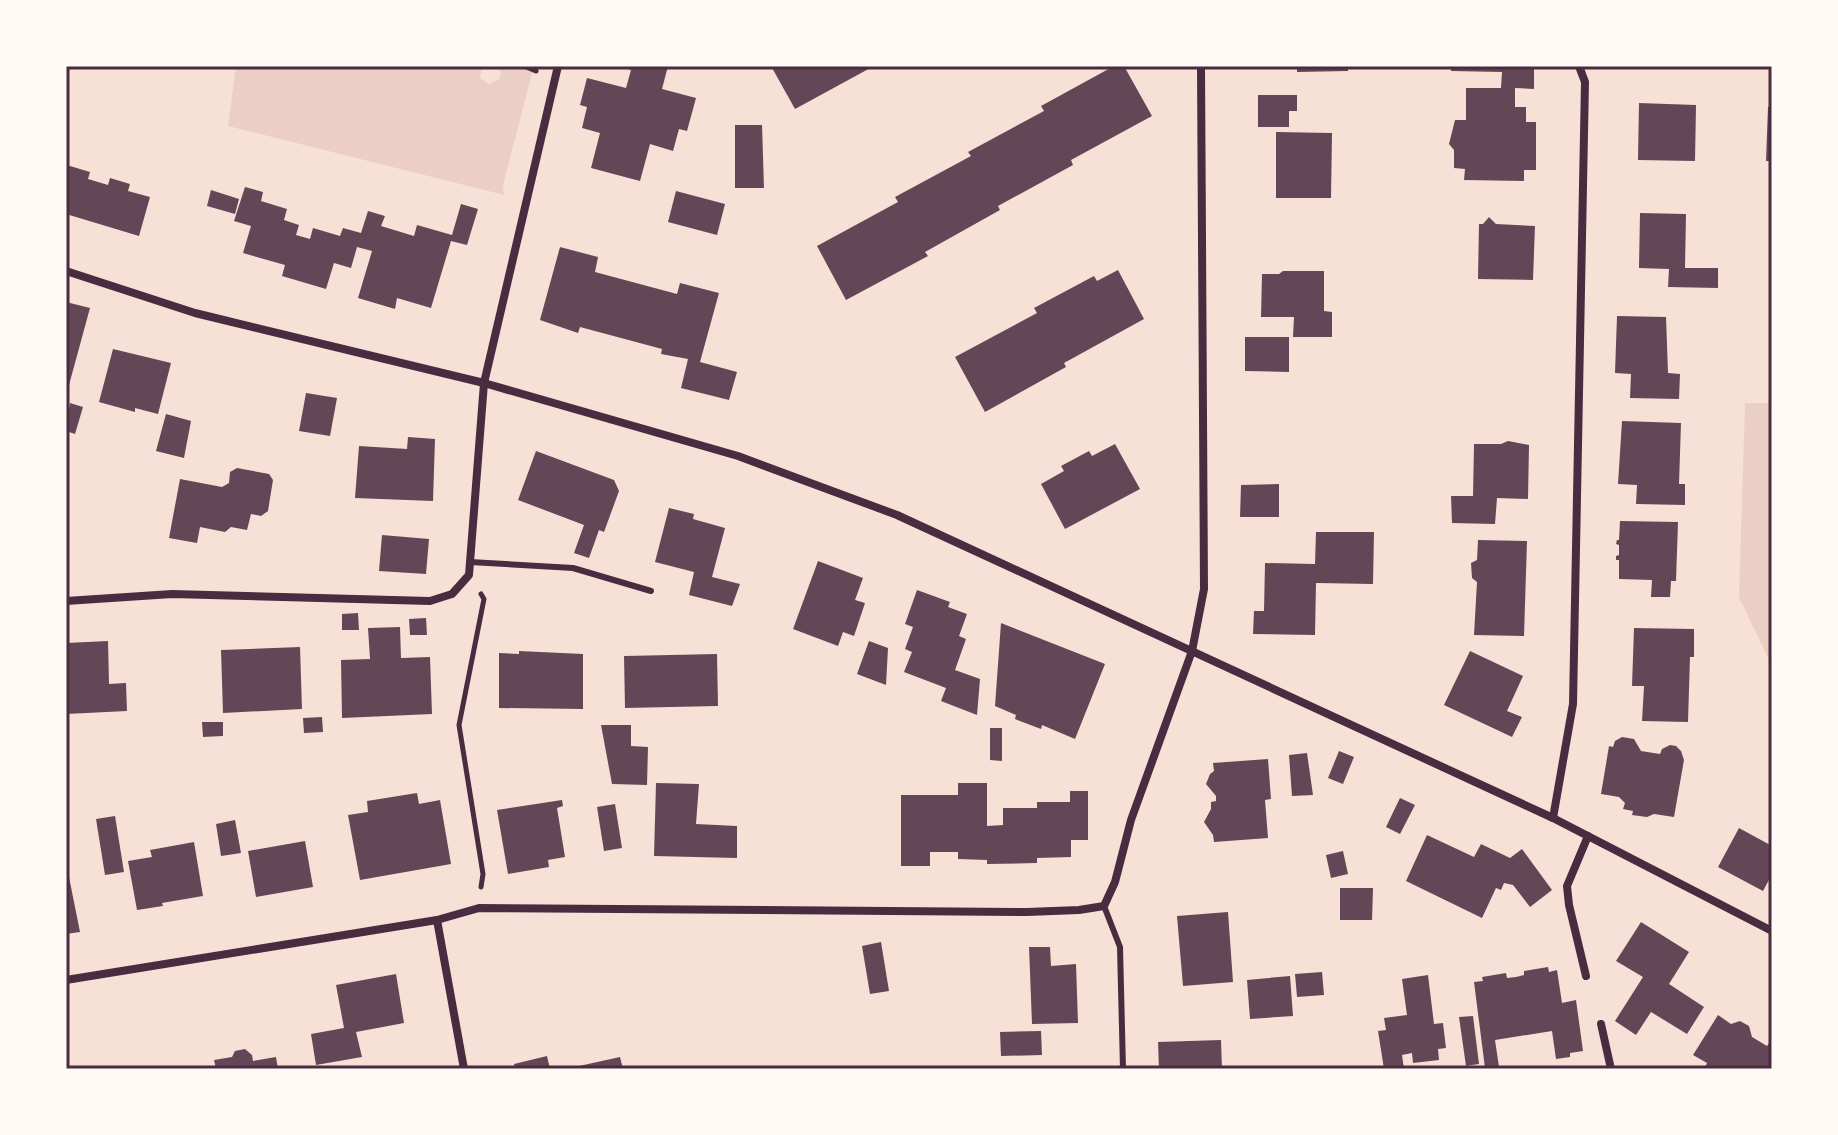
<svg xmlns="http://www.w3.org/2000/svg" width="1838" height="1135" viewBox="0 0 1838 1135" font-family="Ubuntu,sans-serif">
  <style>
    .green { fill: #ebcfc5 }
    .building { fill: #644757 }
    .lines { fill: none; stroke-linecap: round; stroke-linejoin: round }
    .path { stroke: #4a2c40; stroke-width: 5 }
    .service { stroke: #4a2c40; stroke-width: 6 }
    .minor { stroke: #4a2c40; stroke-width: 8 }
    .neatline { fill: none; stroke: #4a2c40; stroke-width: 3 }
  </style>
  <rect width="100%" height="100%" fill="#f7e1d7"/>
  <g class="green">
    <path d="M236 66H482L480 78 489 84 499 79 501 72 498 66H534L503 185 504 195 228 126Z"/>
    <path d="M1745 403H1772V666L1739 597Z"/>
  </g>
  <g class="building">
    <path d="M618 66H668L662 89 696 98 687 131 679 129 673 151 650 144 640 181 591 168 600 133 582 128 587 107 580 105 587 78 626 88 631 70Z"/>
    <path d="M771 66H874L795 109Z"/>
    <path d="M1114 66H1124L1152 116 1071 160 1073 165 998 206 1000 210 925 252 928 256 846 300 817 246 898 202 895 197 971 156 968 152 1044 111 1041 106Z"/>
    <path d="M1297 66H1348V71L1297 72Z"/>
    <path d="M1451 66H1534V89L1515 88V107H1526V122H1536V170H1524V181L1464 180 1465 169 1454 168V150L1449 144 1455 120H1466V88H1501L1502 72 1451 71Z"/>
    <path d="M1258 95H1297V111H1289V127H1258Z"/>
    <path d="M1639 103 1696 105 1695 161 1638 160Z"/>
    <path d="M1768 107H1772V161H1766Z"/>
    <path d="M735 125H762L764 188H735Z"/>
    <path d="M1276 132 1332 133 1331 198H1276Z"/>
    <path d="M70 166 90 172 88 179 108 185 110 178 130 184 128 191 150 197 139 236 66 214V167Z"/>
    <path d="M245 187 263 192 261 201 287 209 284 220 299 225 296 235 310 239 313 228 340 236 343 228 361 233 368 211 385 216 381 226 414 236 417 225 452 235 461 204 478 209 467 245 451 241 431 308 397 298 395 309 358 298 372 251 357 247 351 268 334 263 326 289 282 276 285 265 243 253 251 226 234 221Z"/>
    <path d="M211 190 239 199 235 214 207 206Z"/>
    <path d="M676 191 725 204 717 235 668 222Z"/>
    <path d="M1640 213 1686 214 1685 268H1718V288L1668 287 1669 269 1639 268Z"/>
    <path d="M1489 217 1496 224 1535 226 1533 280 1478 279 1479 224H1483Z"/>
    <path d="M560 247 598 257 595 272 677 294 680 283 719 293 700 362 737 372 729 400 681 388 688 359 661 354 662 349 580 327 578 333 540 320Z"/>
    <path d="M1118 270 1144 319 1064 363 1066 367 985 412 955 357 1037 313 1034 308 1094 276 1097 281Z"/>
    <path d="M1283 271H1324V311L1332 312V337H1293L1294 317H1261L1262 274H1279Z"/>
    <path d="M66 302 90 308 69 385 66 384Z"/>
    <path d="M1617 316 1666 317 1668 373 1680 374 1679 399 1630 398 1631 374 1615 373Z"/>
    <path d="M1245 337H1289V372L1245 371Z"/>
    <path d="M113 349 171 363 158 414 135 408V412L99 402Z"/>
    <path d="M306 393 337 398 330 436 299 431Z"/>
    <path d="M70 403 83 407 75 434 66 431Z"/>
    <path d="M166 414 191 421 184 458 156 451Z"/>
    <path d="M1622 421 1681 423 1679 484H1685V505L1636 504 1637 485 1618 484Z"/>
    <path d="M408 437 435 439 433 501 355 498 359 446 407 449Z"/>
    <path d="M1508 441 1529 445 1528 499 1497 498 1495 524 1452 523 1451 496H1473L1474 444H1501Z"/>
    <path d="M1115 444 1140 489 1065 529 1041 484 1064 471 1061 466 1089 451 1092 456Z"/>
    <path d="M536 451 614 480 619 491 604 532 599 530 589 558 574 553 584 525 518 500Z"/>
    <path d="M237 468 269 474 273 480 268 511 261 516 251 514 247 530 231 527 225 532 200 527 197 543 169 538 180 479 222 487 229 483 230 472Z"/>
    <path d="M1279 484V517H1240L1241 485Z"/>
    <path d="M669 508 694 514 693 519 725 528 712 577 740 584 732 606 689 595 694 572 655 562Z"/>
    <path d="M1620 521 1678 522 1676 581H1671L1670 597H1651L1652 580 1619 579V560H1616V556L1619 555V545L1616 544 1617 540H1619Z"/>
    <path d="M1316 532H1374L1373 584 1316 583 1315 635 1253 634 1254 611H1264L1265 563 1315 564Z"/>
    <path d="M382 535 429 539 426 574 379 571Z"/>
    <path d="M1478 540 1527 541 1524 636 1474 635 1477 582 1472 578 1471 563 1477 560Z"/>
    <path d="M818 561 863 578 855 600 865 603 854 636 843 632 838 646 793 629Z"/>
    <path d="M917 590 950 602 948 607 967 614 959 636 966 639 955 670 980 679 977 715 941 701 946 688 904 672 912 652 905 649 913 627 905 624Z"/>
    <path d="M358 613 359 630H342V614Z"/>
    <path d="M426 618 427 635H410L409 619Z"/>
    <path d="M1001 623 1105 664 1075 739 1042 725 1041 729 1015 719 1016 715 995 706Z"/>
    <path d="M400 627 401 658 430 657 432 714 342 718 341 660 370 659 368 628Z"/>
    <path d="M1634 628 1694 629V657H1690L1688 722 1642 721 1644 686H1632Z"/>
    <path d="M108 641 109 684 126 683 127 711 66 714V643Z"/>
    <path d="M869 641 888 648 886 685 857 674Z"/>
    <path d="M300 647 302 709 223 713 221 650Z"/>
    <path d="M519 651 583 654V709L499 708V653L519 654Z"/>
    <path d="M1470 651 1523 676 1507 711 1522 717 1512 737 1444 705Z"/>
    <path d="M717 654 718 706 625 708 624 656Z"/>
    <path d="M322 717 323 732 304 733 303 718Z"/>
    <path d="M202 722H223V736L203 737Z"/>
    <path d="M601 725H631V746L648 747 647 785 612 784Z"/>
    <path d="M990 728H1002V761L990 760Z"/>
    <path d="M1622 737 1634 739 1641 751 1660 754 1662 749 1670 745 1676 746 1681 751 1684 760 1674 817 1654 814 1647 817 1632 815 1633 811 1623 809 1625 803 1619 797 1601 794 1609 746 1613 747 1615 741Z"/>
    <path d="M1339 751 1354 757 1343 784 1328 778Z"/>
    <path d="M1307 753 1313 795 1292 796 1289 755Z"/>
    <path d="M1268 759 1271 799 1265 800 1268 838 1214 842 1213 835 1204 822 1211 809V802L1216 801V796L1206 784 1210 774 1214 771 1213 763Z"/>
    <path d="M656 783 699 784 696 824 737 826V858L654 856Z"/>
    <path d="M958 783H987V826L1003 825V808H1037V802H1070V791H1088V840H1071V857L1037 858V863L987 864V860L958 859V852H930V866H901V795H958Z"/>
    <path d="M417 793 419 804 440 800 451 864 360 880 348 815 368 812 367 801Z"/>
    <path d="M1400 798 1415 805 1400 834 1386 827Z"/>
    <path d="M562 800 563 806 557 808 565 857 548 860 549 867 508 874 497 810Z"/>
    <path d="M615 804 622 848 604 851 597 807Z"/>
    <path d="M115 816 124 872 105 875 96 819Z"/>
    <path d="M235 820 241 853 221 856 216 824Z"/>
    <path d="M1739 828 1772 846V878L1771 876 1763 891 1718 867Z"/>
    <path d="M1427 835 1474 857 1481 844 1510 858 1522 849 1552 890 1530 907 1513 885 1504 883 1501 890 1496 888 1482 918 1406 881Z"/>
    <path d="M305 841 313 887 256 897 248 851Z"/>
    <path d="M194 842 203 896 162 903 163 906 137 910 128 861 152 857 150 850Z"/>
    <path d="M1343 851 1348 874 1331 878 1326 855Z"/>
    <path d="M66 862 80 932 66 934Z"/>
    <path d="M1340 888H1373L1372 920H1340Z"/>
    <path d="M1228 912 1233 982 1183 986 1177 916Z"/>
    <path d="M1641 922 1689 952 1669 984 1704 1007 1687 1034 1651 1012 1636 1035 1615 1021 1643 977 1616 961Z"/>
    <path d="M881 942 889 991 870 994 862 946Z"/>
    <path d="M1029 947H1050L1051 966 1076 964 1078 1023 1032 1024Z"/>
    <path d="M1548 967 1549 972 1557 970 1562 1003 1576 1000 1583 1051 1570 1053V1057L1556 1059 1552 1031 1495 1040 1499 1067 1485 1068 1474 982 1483 981 1482 977 1506 973 1507 978 1516 977 1524 975V971Z"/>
    <path d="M1322 972 1324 995 1297 997 1295 974Z"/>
    <path d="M396 974 404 1023 356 1032 362 1057 316 1065 311 1034 344 1028 336 985Z"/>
    <path d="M1428 975 1434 1024 1443 1023 1446 1048 1438 1049 1439 1060 1413 1063 1412 1053 1402 1055 1404 1069H1384L1378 1031 1386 1030 1384 1018 1407 1015 1402 979Z"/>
    <path d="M1290 976 1293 1016 1250 1019 1247 980Z"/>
    <path d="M1718 1015 1731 1024 1740 1021 1749 1026 1752 1037 1767 1046 1772 1039V1069L1705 1067 1707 1063 1693 1055Z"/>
    <path d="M1473 1016 1479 1064 1466 1066 1459 1017Z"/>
    <path d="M1041 1031 1042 1055 1001 1056 1000 1032Z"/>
    <path d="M1221 1040 1222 1069H1159L1158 1042Z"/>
    <path d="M245 1049 252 1055 253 1061 276 1057 278 1069H216L214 1060 232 1057 235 1051Z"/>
    <path d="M547 1056 550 1069H515L514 1064Z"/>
    <path d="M620 1057 623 1069H570V1068Z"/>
  </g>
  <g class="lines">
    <g class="path">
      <path d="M524 66 536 71"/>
      <path d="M481 594 484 599 459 725 483 874 481 887"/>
    </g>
    <g class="service">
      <path d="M470 562 573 568 651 591"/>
      <path d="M1104 906 1120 947 1123 1069"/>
    </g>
    <g class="minor">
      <path d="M66 271 195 313 484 383 738 456 897 515 1553 818 1772 931"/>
      <path d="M66 601 172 594 430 601 452 594 469 575 484 383 558 66"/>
      <path d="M1553 818 1573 704 1585 82 1579 66"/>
      <path d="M437 920 464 1069"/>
      <path d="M1586 976 1569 905 1567 886 1588 836"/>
      <path d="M66 980 437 920 479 908 1027 912 1079 910 1104 906 1115 882 1131 820 1192 651 1204 589 1201 66"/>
      <path d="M1601 1024 1611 1069"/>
    </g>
  </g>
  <rect width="1838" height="1135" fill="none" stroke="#fffaf5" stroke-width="136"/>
  <rect x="68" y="68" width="1702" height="999" class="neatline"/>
</svg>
